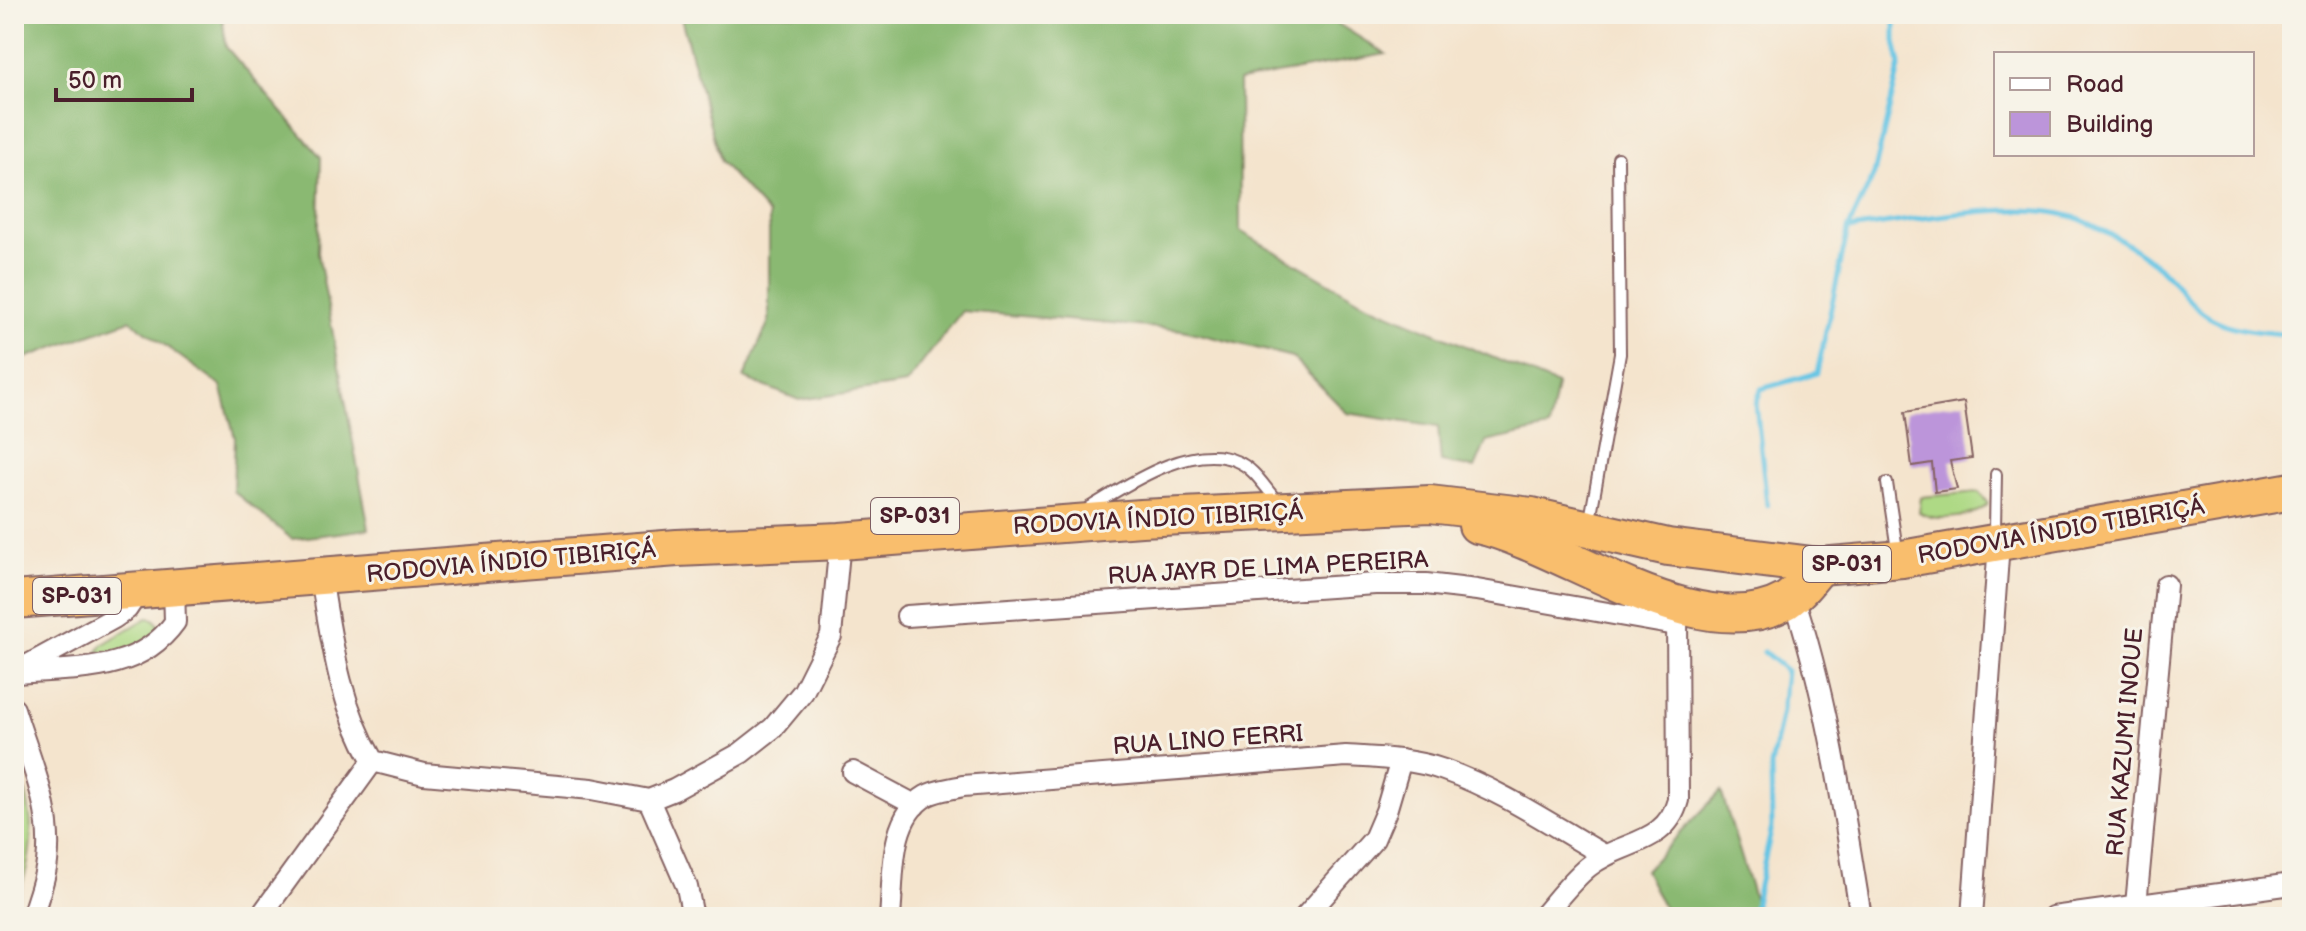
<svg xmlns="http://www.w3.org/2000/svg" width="2306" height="931" viewBox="0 0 2306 931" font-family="'Balsamiq Sans',sans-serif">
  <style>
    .green { fill: #aed985; stroke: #7c7c58; stroke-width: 2 }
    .forest { fill: #8ab972; stroke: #6a6c4e; stroke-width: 2 }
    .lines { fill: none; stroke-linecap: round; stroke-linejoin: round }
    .stream { stroke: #65c5e4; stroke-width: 5 }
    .building { fill: #bc95da }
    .lane-casing { stroke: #866464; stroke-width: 14 }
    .street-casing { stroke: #866464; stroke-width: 24 }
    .highway-casing { stroke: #866464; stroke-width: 40 }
    .lane { stroke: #fff; stroke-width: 10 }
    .street { stroke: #fff; stroke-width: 20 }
    .highway { stroke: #f9be6d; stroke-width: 36 }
    .labels { text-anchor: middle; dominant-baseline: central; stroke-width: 6; stroke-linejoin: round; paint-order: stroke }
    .shield { fill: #f7f3e8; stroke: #7e5f64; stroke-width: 2 }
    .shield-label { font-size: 22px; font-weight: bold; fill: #4a1f2b }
    .street-label { font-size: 24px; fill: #4a1f2b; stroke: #f7f3e8 }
  </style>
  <rect width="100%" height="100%" fill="#f7f3e8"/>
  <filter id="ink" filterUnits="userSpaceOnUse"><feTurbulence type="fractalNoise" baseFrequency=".0125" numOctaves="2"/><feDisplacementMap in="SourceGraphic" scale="16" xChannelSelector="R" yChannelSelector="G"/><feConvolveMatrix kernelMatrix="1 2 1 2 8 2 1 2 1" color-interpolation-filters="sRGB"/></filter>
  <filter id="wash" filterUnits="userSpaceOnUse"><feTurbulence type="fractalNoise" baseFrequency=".006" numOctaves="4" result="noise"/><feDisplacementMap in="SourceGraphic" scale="32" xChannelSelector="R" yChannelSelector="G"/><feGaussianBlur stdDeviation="1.8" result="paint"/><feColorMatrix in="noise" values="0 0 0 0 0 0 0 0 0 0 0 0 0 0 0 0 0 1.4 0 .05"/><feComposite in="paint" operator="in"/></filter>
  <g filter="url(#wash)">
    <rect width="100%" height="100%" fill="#f4e4cd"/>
    <g class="green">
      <path d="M1979 492 1988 504C1975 518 1935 523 1919 512L1921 497Z"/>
      <path d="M147 618 154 619 160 627 156 638 117 653 98 652 102 645Z"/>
      <path d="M14 746C33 817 40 839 14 909Z"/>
    </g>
    <g class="forest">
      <path d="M14 14H222L226 47 321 157 318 253 369 529 292 539 233 491 235 438 221 386 130 320 14 362Z"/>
      <path d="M680 14H1322L1386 54 1239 81 1240 231 1363 302 1557 385 1549 428 1486 442 1475 468 1441 462 1438 427 1347 413 1292 357 1183 330 962 311 906 384 799 400 744 378 769 321V215L720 161Z"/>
      <path d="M1721 791 1760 917H1668L1645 870Z"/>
    </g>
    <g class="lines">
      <g class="stream">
        <path d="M1848 229C1909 221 2023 197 2079 219 2105 230 2141 250 2162 270 2178 285 2191 307 2209 317 2233 331 2265 332 2292 335"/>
        <path d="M1767 505 1756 404 1761 389 1817 373 1848 229 1874 174 1900 64 1895 41V14"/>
        <path d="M1752 917 1772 827 1771 766 1783 706 1786 670 1764 652"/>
      </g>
    </g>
    <g id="blocks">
      <path class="building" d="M1964 402 1972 458 1950 461 1957 489 1935 492 1932 463 1912 466 1905 412Z"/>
    </g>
  </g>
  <g filter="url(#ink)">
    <use href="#blocks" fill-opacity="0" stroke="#866464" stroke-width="2"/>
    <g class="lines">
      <g class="lane-casing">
        <g id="lane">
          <path d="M1887 483 1896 543"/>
          <path d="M1090 507C1127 485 1192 441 1236 461 1252 467 1262 483 1272 495"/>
          <path d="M1591 514 1620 354 1618 158"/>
          <path d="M1995 529 1996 474"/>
        </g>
      </g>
      <g class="street-casing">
        <g id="street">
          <path d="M321 577C332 642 339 703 373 761L424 774 592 789 649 800 674 790 741 753 773 728 803 692 831 636 840 541"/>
          <path d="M1793 595C1828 700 1843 808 1861 917"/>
          <path d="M907 616 1375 584H1426L1477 590 1676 625"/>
          <path d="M17 671 114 618 127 609 139 591"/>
          <path d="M14 673C74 668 137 675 175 622L174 587"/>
          <path d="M14 709C29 758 54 810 47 862 45 880 37 899 32 917"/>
          <path d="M853 772 915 805"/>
          <path d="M649 800 687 887 693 917"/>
          <path d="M2136 905 2166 585"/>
          <path d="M260 917 373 761"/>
          <path d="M890 917C894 879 888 818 926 796 936 790 951 789 963 786L1346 756C1379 758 1413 759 1444 770 1501 790 1553 826 1604 855"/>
          <path d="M1305 917 1374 839 1386 811 1401 760"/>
          <path d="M1542 917C1557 900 1571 881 1588 867 1621 840 1666 846 1678 800L1677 611"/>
          <path d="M1972 917 1999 543"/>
          <path d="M2053 917 2292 884"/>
        </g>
      </g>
      <g class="highway-casing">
        <g id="highway">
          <path d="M1477 525C1563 543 1699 650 1786 601 1800 592 1810 578 1820 566"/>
          <path d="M14 600 677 548 840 541 1141 518 1430 504 1532 516 1668 547 1820 566 1902 559 2292 491"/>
        </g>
      </g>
      <use href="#lane" class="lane"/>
      <use href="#street" class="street"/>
      <use href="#highway" class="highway"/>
    </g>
  </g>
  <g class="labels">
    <g class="shield">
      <rect x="871" y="498" width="88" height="36" rx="6"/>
      <rect x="1803" y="546" width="88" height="36" rx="6"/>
      <rect x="33" y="578" width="88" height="36" rx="6"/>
    </g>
    <g class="shield-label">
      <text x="915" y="516">SP-031</text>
      <text x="1847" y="564">SP-031</text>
      <text x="77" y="596">SP-031</text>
    </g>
    <g class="street-label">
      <text transform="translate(1158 519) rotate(-3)">RODOVIA ÍNDIO TIBIRIÇÁ</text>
      <text transform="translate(2061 531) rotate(-10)">RODOVIA ÍNDIO TIBIRIÇÁ</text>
      <text transform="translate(511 562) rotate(-5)">RODOVIA ÍNDIO TIBIRIÇÁ</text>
      <text transform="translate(1268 568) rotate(-3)">RUA JAYR DE LIMA PEREIRA</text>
      <text transform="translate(1208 740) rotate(-4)">RUA LINO FERRI</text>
      <text transform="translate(2125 742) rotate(-85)">RUA KAZUMI INOUE</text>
    </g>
  </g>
  <rect width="2306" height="931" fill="none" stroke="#f7f3e8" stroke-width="48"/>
  <rect x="1994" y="52" width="260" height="104" fill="#f7f3e8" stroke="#b29e9c" stroke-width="2"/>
  <rect x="2010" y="78" width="40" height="12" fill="#ffffff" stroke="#b29e9c" stroke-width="2"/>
  <text x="2066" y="92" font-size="24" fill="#4a1f2b">Road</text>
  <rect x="2010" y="112" width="40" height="24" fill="#bc95da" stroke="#b29e9c" stroke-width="2"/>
  <text x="2066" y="132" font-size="24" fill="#4a1f2b">Building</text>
  <path d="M56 88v12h136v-12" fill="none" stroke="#4a1f2b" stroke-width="4"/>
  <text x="68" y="88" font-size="24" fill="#4a1f2b" stroke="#f7f3e8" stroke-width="6" paint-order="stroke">50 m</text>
</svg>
